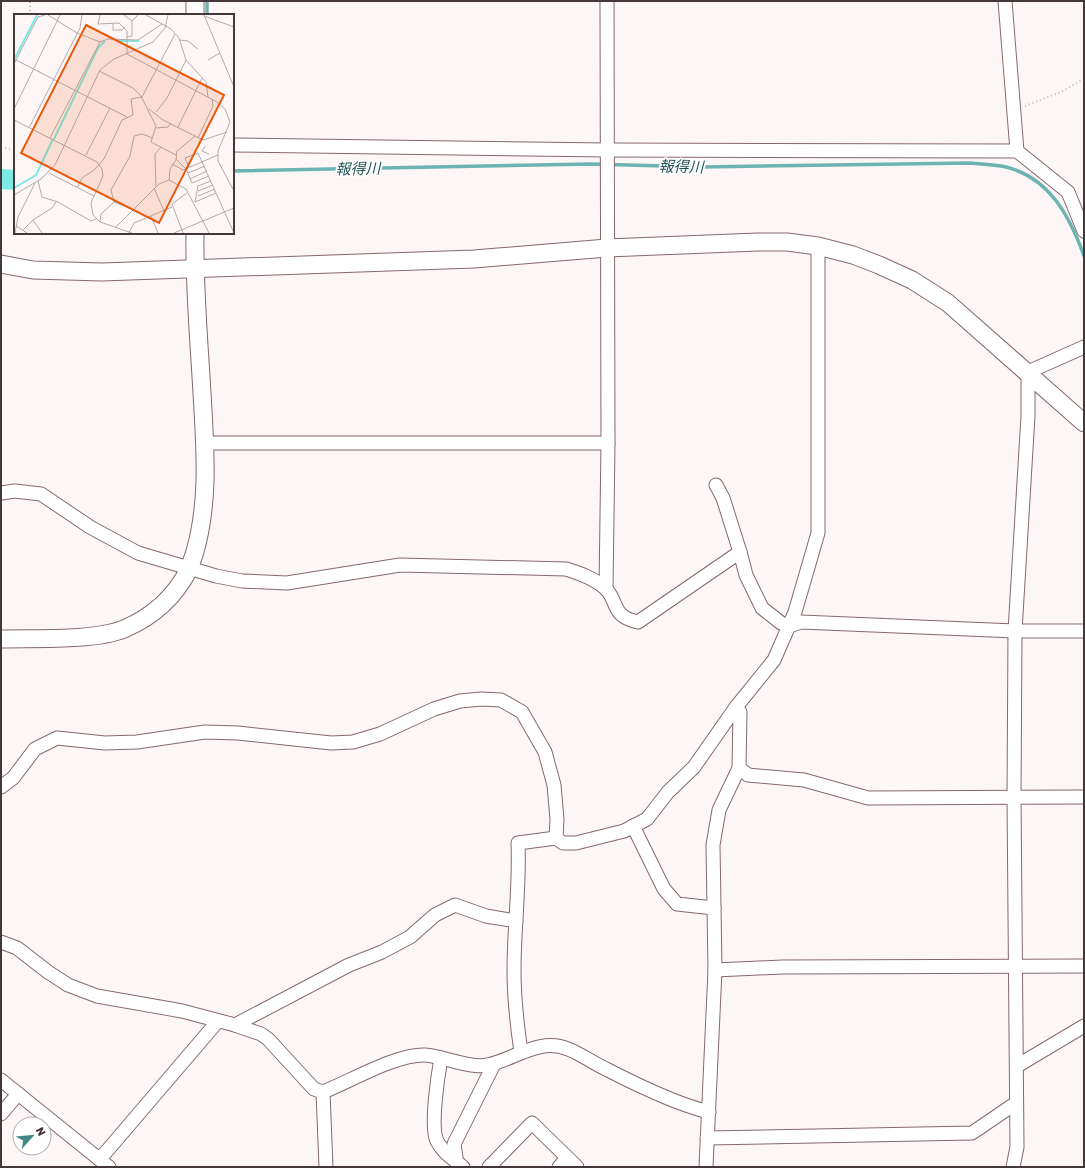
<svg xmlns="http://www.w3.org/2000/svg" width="1085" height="1168" viewBox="0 0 1085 1168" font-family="Rubik,'Noto Sans JP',sans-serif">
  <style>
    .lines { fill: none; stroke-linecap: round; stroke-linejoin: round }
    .stream { stroke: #6db3b1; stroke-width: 3.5 }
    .river { stroke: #7ee8e5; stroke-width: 20 }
    .minor-casing { stroke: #86686d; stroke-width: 15 }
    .tertiary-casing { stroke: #86686d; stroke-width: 19 }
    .path { stroke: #c0b7b8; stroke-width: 2; stroke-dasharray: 1 3; stroke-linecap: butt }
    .minor { stroke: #fff; stroke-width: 13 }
    .tertiary { stroke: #fff; stroke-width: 17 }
    .labels { text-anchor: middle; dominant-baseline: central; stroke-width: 3.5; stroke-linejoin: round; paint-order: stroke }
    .water-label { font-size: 15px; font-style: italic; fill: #245352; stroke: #fff }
    .inset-river { fill: none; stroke: #7ee8e5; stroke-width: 2 }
    .inset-road { fill: none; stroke: #b3aaab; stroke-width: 1 }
    .view { fill: #e8590c; fill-opacity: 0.15; stroke: #e8590c; stroke-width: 2 }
    .inset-edge { fill: none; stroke: #443739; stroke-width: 2 }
  </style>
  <rect width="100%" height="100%" fill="#fdf6f7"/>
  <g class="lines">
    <g class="stream">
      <path d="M207 15V1"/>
      <path d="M233 171 591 164 701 167 969 163C981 164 994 164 1006 167 1050 178 1070 217 1084 256"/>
    </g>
    <path class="river" d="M1 179 15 180"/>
    <g class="minor-casing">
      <g id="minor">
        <path d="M1005 1 1017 151"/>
        <path d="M233 145 608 150 1017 151 1068 192 1084 231"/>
        <path d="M205 443H608"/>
        <path d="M716 485 723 498 740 552"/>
        <path d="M1 493 15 491 41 494 90 527 138 553 216 576 242 581 287 583 400 565 566 569C579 573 594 578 605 588 619 601 610 616 638 622L740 552 746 575 762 608 781 623 789 626 801 622 1015 631H1084"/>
        <path d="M606 589 608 443 607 1"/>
        <path d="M739 768 748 775 804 780 868 798 1084 797"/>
        <path d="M1 787 13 778 35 749 57 738 105 743 137 742 205 732 238 733 331 743 353 742 380 734 434 709 460 701 481 699 501 700 522 712 545 752 554 785 557 819 556 838"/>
        <path d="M633 826 664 889 677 904 714 908"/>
        <path d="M1 942 17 948 48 972 68 985 97 996 182 1011 235 1025 261 1034 268 1039 314 1089 323 1092C351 1081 396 1054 425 1055 443 1056 471 1069 487 1065 514 1060 539 1037 568 1049 581 1054 593 1063 606 1069 637 1085 676 1104 709 1112"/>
        <path d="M715 970 782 967 1084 966"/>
        <path d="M235 1025 349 965 382 952 410 937 435 915 455 905 486 916 516 921"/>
        <path d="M521 1052C517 1025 514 998 514 970 514 927 520 885 518 843L556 838 563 843H576L624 831 647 819 668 792 694 767 736 707 774 660 795 612 818 533V246"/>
        <path d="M441 1058C438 1075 430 1127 437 1141 442 1152 454 1159 463 1167"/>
        <path d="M1017 1066 1084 1026"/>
        <path d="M1 1080 109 1167"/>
        <path d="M323 1092 326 1167"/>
        <path d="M1 1114 18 1094"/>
        <path d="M707 1138 972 1133 1016 1103"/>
        <path d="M100 1159 218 1021"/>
        <path d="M457 1164 454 1144 494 1064"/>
        <path d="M489 1167 532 1123 577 1167"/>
        <path d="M559 1167 567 1158"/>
        <path d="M706 1167 715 970 713 845 719 810 739 768 740 712 736 707"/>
        <path d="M1013 1167 1017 1147 1014 798 1015 631 1028 416V372L1084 347"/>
      </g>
    </g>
    <g class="tertiary-casing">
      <g id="tertiary">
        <path d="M195 1V15"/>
        <path d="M1 264 33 270 102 272 474 259 607 248 758 242H787L818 246 853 255 879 265 912 280 948 303 1084 423"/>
        <path d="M1 639C35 638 94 641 124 629 152 617 175 597 189 569 191 565 192 559 194 555 210 502 205 447 202 393 199 340 194 286 195 233"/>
      </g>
    </g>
    <g class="path">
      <path d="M30 15V1"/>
      <path d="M1025 106 1061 92 1084 79"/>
      <path d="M1 148 15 149"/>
    </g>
    <use href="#minor" class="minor"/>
    <use href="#tertiary" class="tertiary"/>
  </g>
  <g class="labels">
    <g class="water-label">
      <text transform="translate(681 167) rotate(1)">報得川</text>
      <text transform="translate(358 169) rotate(-1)">報得川</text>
    </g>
  </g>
  <g transform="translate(14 14)">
    <rect width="220" height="220" fill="#fdf6f7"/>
    <path class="inset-river" d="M104 27H125M1 44 23 1M40 125 84 34 91 27M0 174 22 161 39 125"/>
    <path class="inset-road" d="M34 1 63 19 86 28M86 1 84 10 105 9 113 17V40M110 1 118 7 124 1M132 1 157 15 165 24 172 46 192 68 194 83M190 1 220 73M190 2 220 13M99 9V16H108L111 13M113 23 118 22V7M165 26 174 27 184 35M113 40 203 88 211 95 216 108 204 137V147L220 177M0 45 113 103M194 46 206 39M0 50 24 3 31 1M85 57 119 74 127 82 142 112 137 128 162 141M0 95 46 1M135 95 149 106 189 126 213 118M142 98 153 84 172 46M0 106 83 148 88 155 89 162 77 189 79 201 86 208 118 219M164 113 188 64M15 114 66 14 68 1M142 114 154 113 157 109M36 124 86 28 94 25 124 26 148 10M184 124 199 92 198 85M191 132 188 137 195 140M72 141 96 94M162 145 172 155 178 169 195 162M158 150 169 156 204 141M175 153 171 144 184 139 220 219M35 159 80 182M174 159 191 152M176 165 193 157M155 166 156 155 162 146 163 137 181 122M24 167 28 183 44 188 77 207 82 205M142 173 141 140 147 133M63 174 68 164 80 156 90 145 108 106 119 101 117 85 128 83 161 20M140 174 150 197M184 177 199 171M0 181 27 165 41 151 86 56 100 45 139 28 151 14 154 1M184 182 201 175M100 188 97 176 116 142 120 122 128 120 139 124M100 188 118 195M181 188 184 172 197 167M181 188 202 179M137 202 144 219M19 206 38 194 43 187M86 208 87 200 100 188M2 212 13 219M101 214 145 170 155 166 172 175 195 219M9 216 19 206 28 219M1 219 4 203 21 169M115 219 120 209 158 193M160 219 220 194M169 219 158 190 173 179"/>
    <path class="view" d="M72 11 210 81 145 209 7 139Z"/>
    <rect width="220" height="220" class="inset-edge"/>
  </g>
  <rect width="1085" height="1168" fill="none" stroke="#443739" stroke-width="4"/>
  <g transform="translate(32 1136) rotate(63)"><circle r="19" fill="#ffffff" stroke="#b4afb0"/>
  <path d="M0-3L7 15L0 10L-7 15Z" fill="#408886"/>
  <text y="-6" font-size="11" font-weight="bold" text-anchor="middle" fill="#443739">N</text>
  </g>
</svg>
